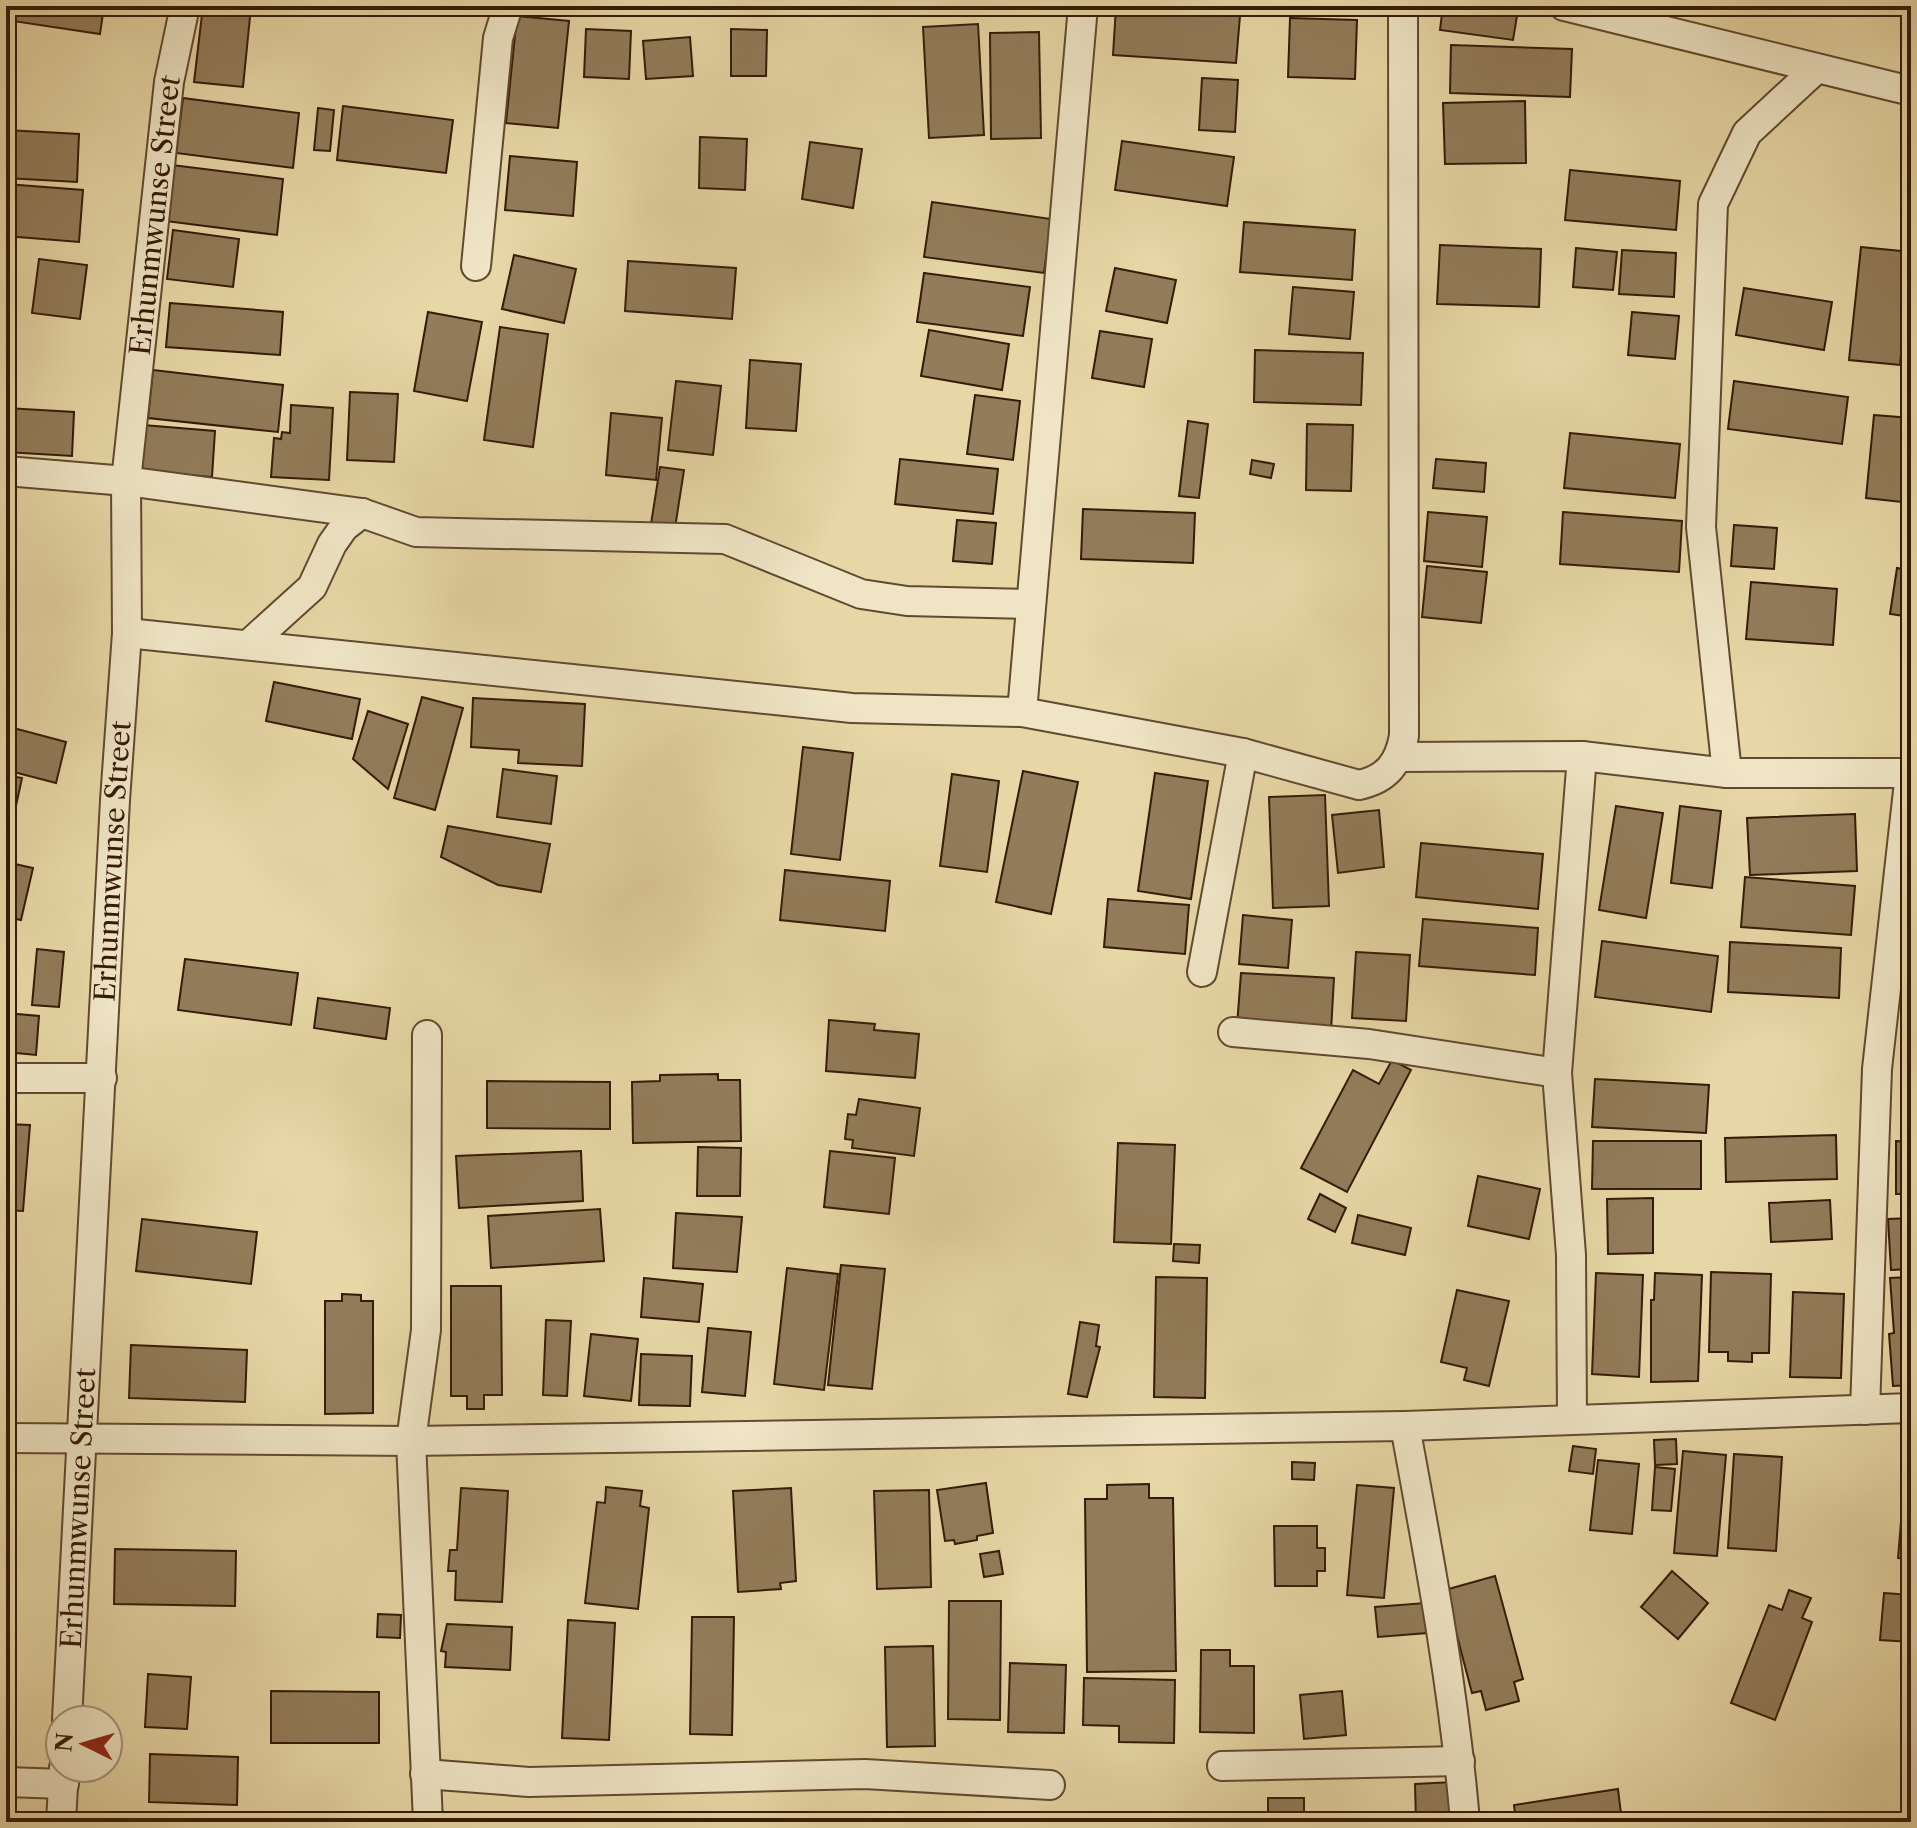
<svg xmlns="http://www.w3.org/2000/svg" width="1917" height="1828" viewBox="0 0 1917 1828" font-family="'Libre Caslon Text',serif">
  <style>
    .building { fill: #927c5a; stroke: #351a07; stroke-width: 2 }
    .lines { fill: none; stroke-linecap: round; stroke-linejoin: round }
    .minor-casing { stroke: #62492f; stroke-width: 32 }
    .minor { stroke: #efe5c5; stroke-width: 28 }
    .labels { text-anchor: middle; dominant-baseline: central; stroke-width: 7; stroke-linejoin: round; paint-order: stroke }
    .street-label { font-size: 28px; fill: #351a07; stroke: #efe5c5 }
  </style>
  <rect width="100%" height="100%" fill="#e7d7a6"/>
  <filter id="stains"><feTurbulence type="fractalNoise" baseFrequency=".0025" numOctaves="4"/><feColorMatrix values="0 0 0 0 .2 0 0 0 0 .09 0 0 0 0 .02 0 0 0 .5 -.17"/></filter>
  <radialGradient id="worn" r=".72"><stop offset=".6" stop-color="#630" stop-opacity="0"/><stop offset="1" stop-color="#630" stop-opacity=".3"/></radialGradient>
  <g class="building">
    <path d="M6 6H104L100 34 6 20Z"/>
    <path d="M203 6 251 7 243 87 194 82Z"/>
    <path d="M1443 6 1517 16 1513 40 1440 30Z"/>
    <path d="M1116 7 1240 16 1236 63 1113 55Z"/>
    <path d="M517 16 569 21 558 128 506 123Z"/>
    <path d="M1290 18 1357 20 1355 79 1288 77Z"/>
    <path d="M978 24 984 135 929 138 923 27Z"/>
    <path d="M586 29 631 31 629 79 584 77Z"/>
    <path d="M731 29 767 30 766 76H731Z"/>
    <path d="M1039 32 1041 138 991 139 990 33Z"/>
    <path d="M690 37 693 76 646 79 643 41Z"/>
    <path d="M1451 45 1572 49 1570 97 1450 93Z"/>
    <path d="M1202 78 1238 80 1235 132 1199 130Z"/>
    <path d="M183 98 299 113 293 168 176 153Z"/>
    <path d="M1525 101 1526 163 1445 164 1443 103Z"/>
    <path d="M343 106 453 120 446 173 337 160Z"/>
    <path d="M318 108 334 110 330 151 314 150Z"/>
    <path d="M6 130 79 134 77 182 6 178Z"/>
    <path d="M700 137 747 139 745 190 699 188Z"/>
    <path d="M1122 141 1234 157 1227 206 1115 190Z"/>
    <path d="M810 142 862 149 853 208 802 199Z"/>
    <path d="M510 156 577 162 573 216 505 210Z"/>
    <path d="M172 165 283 179 277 235 165 221Z"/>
    <path d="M1570 170 1680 181 1676 230 1565 220Z"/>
    <path d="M6 184 83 190 79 242 6 236Z"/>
    <path d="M932 202 1051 219 1044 273 924 257Z"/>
    <path d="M1244 222 1355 230 1352 280 1240 272Z"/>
    <path d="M173 230 239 239 233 287 167 279Z"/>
    <path d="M1440 245 1541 249 1539 307 1437 304Z"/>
    <path d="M1861 247 1911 252 1900 365 1849 360Z"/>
    <path d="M1576 248 1617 252 1613 290 1573 287Z"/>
    <path d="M1622 250 1676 253 1674 297 1619 294Z"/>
    <path d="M514 255 576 269 564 323 502 309Z"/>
    <path d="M39 259 87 265 80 319 32 313Z"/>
    <path d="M628 261 736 268 732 319 625 311Z"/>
    <path d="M1115 268 1176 280 1167 323 1106 311Z"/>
    <path d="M924 273 1030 287 1023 336 917 322Z"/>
    <path d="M1293 287 1354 292 1350 339 1289 334Z"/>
    <path d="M1744 288 1832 302 1824 350 1736 335Z"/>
    <path d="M170 303 283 312 280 355 166 347Z"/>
    <path d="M428 312 482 322 467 401 414 391Z"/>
    <path d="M1632 312 1679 316 1675 359 1628 355Z"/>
    <path d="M500 327 548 334 533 447 484 440Z"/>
    <path d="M929 330 1009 344 1002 390 921 376Z"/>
    <path d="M1100 331 1152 339 1144 387 1092 378Z"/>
    <path d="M1255 350 1363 353 1361 405 1254 402Z"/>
    <path d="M750 360 801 364 796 431 746 428Z"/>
    <path d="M153 370 283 385 278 432 148 418Z"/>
    <path d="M676 381 721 386 713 455 668 450Z"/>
    <path d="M1734 381 1848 397 1842 444 1728 429Z"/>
    <path d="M350 392 398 394 394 462 347 460Z"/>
    <path d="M975 395 1020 401 1013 460 967 454Z"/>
    <path d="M291 405 333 408 329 480 271 477 274 438 281 439 282 432 290 433Z"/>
    <path d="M6 408 74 412 72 456 6 452Z"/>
    <path d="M611 413 662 418 656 480 606 475Z"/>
    <path d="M1874 415 1911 418V503L1866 498Z"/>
    <path d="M1188 421 1208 424 1199 498 1179 496Z"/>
    <path d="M1307 424 1353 425 1351 491 1306 490Z"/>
    <path d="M143 425 215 431 212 477 139 471Z"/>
    <path d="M1570 433 1680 444 1675 498 1564 488Z"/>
    <path d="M900 459 998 469 993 514 895 504Z"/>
    <path d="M1436 459 1486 463 1484 492 1433 488Z"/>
    <path d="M1252 460 1274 464 1271 478 1250 474Z"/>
    <path d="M660 467 684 470 675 528 651 524Z"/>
    <path d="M1083 509 1195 513 1193 563 1081 559Z"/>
    <path d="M1428 512 1487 517 1482 567 1424 561Z"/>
    <path d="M1563 512 1682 521 1679 572 1560 564Z"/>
    <path d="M957 520 996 523 992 564 953 561Z"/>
    <path d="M1734 525 1777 528 1774 569 1731 566Z"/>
    <path d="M1427 566 1487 572 1481 623 1422 617Z"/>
    <path d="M1897 568 1911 570V617L1890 614Z"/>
    <path d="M1751 582 1837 589 1833 645 1746 639Z"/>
    <path d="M274 682 360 699 352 739 266 721Z"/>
    <path d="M422 697 463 708 435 810 394 798Z"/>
    <path d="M473 698 585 704 582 766 518 763 519 750 471 747Z"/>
    <path d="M368 711 408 724 388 789 353 759Z"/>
    <path d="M6 726 66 742 56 783 6 770Z"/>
    <path d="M803 747 853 753 840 860 791 854Z"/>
    <path d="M503 769 557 776 551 824 497 817Z"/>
    <path d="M1023 771 1078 782 1051 914 996 902Z"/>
    <path d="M1155 773 1208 781 1191 899 1138 891Z"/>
    <path d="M952 774 999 781 987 872 940 866Z"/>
    <path d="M6 775 22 778 8 843H6Z"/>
    <path d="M1325 795 1329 906 1273 908 1269 797Z"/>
    <path d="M1616 806 1663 813 1646 918 1599 910Z"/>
    <path d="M1680 806 1721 811 1712 888 1671 883Z"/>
    <path d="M1379 810 1384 867 1338 873 1332 815Z"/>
    <path d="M1855 814 1857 871 1750 875 1747 818Z"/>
    <path d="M448 826 550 844 541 892 498 885 441 857Z"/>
    <path d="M1421 843 1543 854 1538 909 1416 897Z"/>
    <path d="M6 862 33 868 21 920 6 917Z"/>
    <path d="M785 870 890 881 885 931 780 920Z"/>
    <path d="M1745 877 1855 886 1851 935 1741 927Z"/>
    <path d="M1108 899 1189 905 1185 954 1104 947Z"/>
    <path d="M1243 915 1292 920 1288 968 1239 964Z"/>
    <path d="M1423 919 1538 928 1535 975 1419 966Z"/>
    <path d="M1602 941 1718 956 1711 1012 1595 997Z"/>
    <path d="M1730 942 1841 948 1839 998 1728 992Z"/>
    <path d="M37 949 64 952 59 1007 32 1005Z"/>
    <path d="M1356 952 1410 955 1406 1021 1352 1018Z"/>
    <path d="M185 959 298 973 291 1025 178 1010Z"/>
    <path d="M1241 973 1334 978 1331 1031 1237 1026Z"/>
    <path d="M318 998 390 1008 386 1039 314 1028Z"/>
    <path d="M6 1013 39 1016 36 1055 6 1052Z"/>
    <path d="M829 1020 875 1024 874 1030 919 1034 915 1078 826 1071Z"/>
    <path d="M1392 1060 1411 1070 1347 1192 1301 1168 1353 1070 1379 1084Z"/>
    <path d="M718 1074V1080H740L741 1141 633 1143 632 1082 660 1081V1075Z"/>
    <path d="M1595 1079 1709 1085 1706 1133 1592 1127Z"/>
    <path d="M487 1081 610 1082V1129L487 1128Z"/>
    <path d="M859 1099 920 1108 914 1156 852 1148 853 1140 845 1139 848 1114 856 1115Z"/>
    <path d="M6 1124 30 1125 23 1211 6 1210Z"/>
    <path d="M1836 1135 1837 1179 1726 1182 1725 1138Z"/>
    <path d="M1593 1141H1701V1189H1592Z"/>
    <path d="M1896 1141 1911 1142V1194H1896Z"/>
    <path d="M1118 1143 1175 1145 1171 1244 1114 1242Z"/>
    <path d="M698 1147 741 1148 740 1196H697Z"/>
    <path d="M581 1151 583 1201 459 1208 456 1156Z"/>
    <path d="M830 1151 895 1158 889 1214 824 1207Z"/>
    <path d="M1478 1176 1540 1189 1529 1239 1468 1226Z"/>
    <path d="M1320 1194 1346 1208 1335 1232 1308 1219Z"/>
    <path d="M1653 1198V1253L1608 1254 1607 1199Z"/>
    <path d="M1830 1200 1832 1239 1771 1242 1769 1203Z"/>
    <path d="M600 1209 604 1261 491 1268 488 1216Z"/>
    <path d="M676 1213 742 1217 737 1272 673 1268Z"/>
    <path d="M1358 1215 1411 1228 1405 1255 1352 1243Z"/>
    <path d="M1911 1218V1269L1891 1270 1888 1219Z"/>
    <path d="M142 1219 257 1232 251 1284 136 1271Z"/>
    <path d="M1174 1244 1200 1245 1199 1263 1173 1261Z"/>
    <rect x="6" y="1257" width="7" height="46"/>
    <path d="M841 1265 885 1269 872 1389 828 1385Z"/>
    <path d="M787 1268 838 1274 824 1390 774 1384Z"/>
    <path d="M1711 1272 1771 1274 1769 1353H1752V1362L1728 1361V1352H1709Z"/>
    <path d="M1596 1273 1643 1275 1639 1377 1592 1374Z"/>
    <path d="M1655 1273 1702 1275 1698 1381 1651 1382V1300H1654Z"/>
    <path d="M1156 1277 1207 1278 1205 1398 1154 1397Z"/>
    <path d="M1911 1277V1385L1893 1386 1889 1334 1894 1333 1890 1278Z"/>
    <path d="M644 1278 703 1284 699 1322 641 1317Z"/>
    <path d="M451 1286H501L502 1395H484V1409H467V1396H451Z"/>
    <path d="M1457 1290 1509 1301 1489 1386 1464 1380 1467 1368 1441 1362Z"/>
    <path d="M1793 1292 1844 1294 1841 1378 1790 1377Z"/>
    <path d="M342 1294 361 1295V1301H373V1413L325 1414V1301H342Z"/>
    <path d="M6 1320H15L14 1369H6Z"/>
    <path d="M546 1320 571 1321 567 1396 543 1395Z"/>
    <path d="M1080 1322 1099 1325 1096 1346 1100 1347 1087 1397 1068 1394Z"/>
    <path d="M708 1328 751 1332 745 1396 702 1392Z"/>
    <path d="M591 1334 638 1339 631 1401 584 1396Z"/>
    <path d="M131 1345 247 1350 245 1402 129 1398Z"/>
    <path d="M641 1354 692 1356 690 1406 639 1405Z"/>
    <path d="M1676 1439 1677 1464 1655 1465 1654 1440Z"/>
    <path d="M1573 1446 1596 1449 1593 1474 1569 1471Z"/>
    <path d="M1683 1451 1726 1455 1717 1556 1674 1553Z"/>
    <path d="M1734 1454 1782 1457 1776 1551 1728 1548Z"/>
    <path d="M1598 1460 1639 1464 1632 1534 1590 1530Z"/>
    <path d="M1906 1461H1911V1559L1898 1558Z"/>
    <path d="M1292 1462 1315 1463 1314 1480 1292 1479Z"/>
    <path d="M1655 1467 1675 1469 1671 1511 1652 1510Z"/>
    <path d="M986 1483 993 1533 977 1536V1540L955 1544 954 1540 945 1541 937 1490Z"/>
    <path d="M1149 1484V1498H1173L1176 1671 1087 1672 1085 1499H1107V1485Z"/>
    <path d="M1357 1485 1394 1488 1384 1598 1347 1595Z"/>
    <path d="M606 1487 642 1491 640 1506 649 1508 638 1609 585 1603 597 1502 605 1503Z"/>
    <path d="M461 1488 508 1491 502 1602 455 1600 456 1571H448L450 1550H457Z"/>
    <path d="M791 1488 796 1581 780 1583 781 1589 738 1592 733 1491Z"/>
    <path d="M929 1490 931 1587 877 1589 874 1491Z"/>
    <path d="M6 1506H11L10 1558H6Z"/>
    <path d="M1274 1526H1317V1548H1325V1571H1317V1586H1275Z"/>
    <path d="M115 1549 236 1551 235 1606 114 1604Z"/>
    <path d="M999 1551 1003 1574 984 1577 980 1554Z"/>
    <path d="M1672 1571 1708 1603 1678 1639 1641 1607Z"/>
    <path d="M6 1572H13L12 1615H6Z"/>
    <path d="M1495 1576 1523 1679 1514 1682 1519 1701 1486 1710 1481 1691 1472 1693 1445 1590Z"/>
    <path d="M1789 1590 1811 1598 1802 1618 1812 1622 1775 1720 1731 1703 1769 1605 1782 1610Z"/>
    <path d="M1884 1593 1911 1595V1642L1880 1640Z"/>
    <path d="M949 1601H1001L1000 1720 948 1719Z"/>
    <path d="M1425 1603 1427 1633 1378 1637 1375 1607Z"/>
    <path d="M378 1614 401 1615 400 1638 377 1637Z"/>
    <path d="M692 1617H734L732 1735 690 1734Z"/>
    <path d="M568 1620 615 1623 609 1740 562 1738Z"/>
    <path d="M447 1624 512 1627 510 1670 445 1667 446 1652 441 1651Z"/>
    <path d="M933 1646 935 1746 887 1747 885 1647Z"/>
    <path d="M1201 1650H1230V1666H1254V1733L1200 1732Z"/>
    <path d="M1010 1663 1066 1665 1064 1733 1008 1732Z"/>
    <path d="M148 1674 191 1677 187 1729 145 1727Z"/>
    <path d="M1084 1678 1175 1680 1174 1743 1119 1742V1726L1083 1725Z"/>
    <path d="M271 1691 379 1692V1743H271Z"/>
    <path d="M1342 1691 1346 1735 1304 1739 1300 1695Z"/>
    <path d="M150 1754 238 1757 237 1805 149 1802Z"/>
    <path d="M1454 1782 1456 1822H1416L1415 1784Z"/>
    <path d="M1618 1789 1622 1822H1516L1514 1805Z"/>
    <rect x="1268" y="1798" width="36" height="24"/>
    <path d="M149 1812 207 1814V1822H148Z"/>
    <path d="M989 1812H1035V1822H988Z"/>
    <path d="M921 1814 971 1816V1822H921Z"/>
    <path d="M375 1820V1822H272Z"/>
  </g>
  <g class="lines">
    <g class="minor-casing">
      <g id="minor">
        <path d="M1564 6 1911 91"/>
        <path d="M476 266 498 38 508 6"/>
        <path d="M6 471 126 481 362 513 416 532 725 539 861 594 907 601 1031 604"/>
        <path d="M127 633 852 708 1022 712 1243 753 1359 785C1387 779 1399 763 1404 736L1403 6"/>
        <path d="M248 645 312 587 332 544 344 527 362 513"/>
        <path d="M1022 712 1083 6"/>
        <path d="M1400 757 1582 756 1727 773H1911"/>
        <path d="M1727 773 1701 527 1713 204 1747 133 1815 70"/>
        <path d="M1202 972 1243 753"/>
        <path d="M1233 1032 1369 1044 1557 1073"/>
        <path d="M427 1035 426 1330 411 1441 428 1822"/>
        <path d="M6 1078H102"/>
        <path d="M1865 1410 1877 1069 1910 773"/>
        <path d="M1572 1418 1571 1255 1557 1073 1582 756"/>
        <path d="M1405 1426C1429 1557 1454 1689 1465 1822"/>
        <path d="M6 1438 411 1441 1405 1426 1911 1408"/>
        <path id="s1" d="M67 1720 115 800 127 633 126 481 169 82 185 6"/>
        <path d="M1222 1766 1460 1761"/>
        <path d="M425 1774 529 1782 865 1774 1050 1785"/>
        <path d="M6 1782 64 1784"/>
        <path d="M61 1822 64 1768"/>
      </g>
    </g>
    <use href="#minor" class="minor"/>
  </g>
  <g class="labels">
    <g class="street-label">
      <text stroke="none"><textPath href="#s1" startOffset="1508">Erhunmwunse Street</textPath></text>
      <text stroke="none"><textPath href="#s1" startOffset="860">Erhunmwunse Street</textPath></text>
      <text stroke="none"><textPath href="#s1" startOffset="212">Erhunmwunse Street</textPath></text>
    </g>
  </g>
  <rect width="1917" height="1828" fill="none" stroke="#e7d7a6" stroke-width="32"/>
  <rect x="8" y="8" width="1901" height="1812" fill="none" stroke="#351a07" stroke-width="4"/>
  <rect x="16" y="16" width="1885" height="1796" fill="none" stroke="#351a07" stroke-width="2"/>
  <g transform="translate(84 1744) rotate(275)"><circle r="38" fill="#efe5c5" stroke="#a59479" stroke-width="2"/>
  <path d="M0-6L14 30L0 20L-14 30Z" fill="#8f2418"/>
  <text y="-12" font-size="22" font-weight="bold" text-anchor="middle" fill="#351a07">N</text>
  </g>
  <rect width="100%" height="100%" filter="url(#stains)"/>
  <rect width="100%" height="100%" fill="url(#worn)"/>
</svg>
